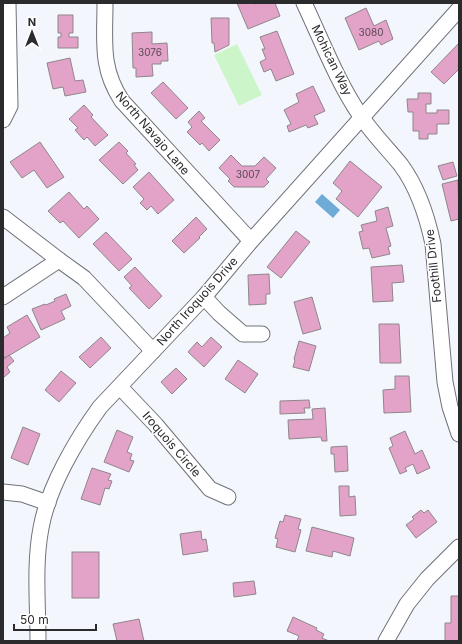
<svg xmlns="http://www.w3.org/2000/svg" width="462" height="644" viewBox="0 0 462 644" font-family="Inter,sans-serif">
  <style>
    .green { fill: #ccf6c9 }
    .water { fill: #6fabd7 }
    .building { fill: #e3a2c7; stroke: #8e878a }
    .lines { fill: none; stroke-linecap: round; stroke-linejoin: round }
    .minor-casing { stroke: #707278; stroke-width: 17 }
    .minor { stroke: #fff; stroke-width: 15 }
    .labels { text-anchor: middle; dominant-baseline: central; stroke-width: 3; stroke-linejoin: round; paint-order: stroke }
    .number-label { font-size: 10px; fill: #594954 }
    .street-label { font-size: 12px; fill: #2b2b2e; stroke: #fff }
  </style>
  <rect width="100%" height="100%" fill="#f4f6fe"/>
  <path class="green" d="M237 44 262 95 239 106 214 55Z"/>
  <path class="water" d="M322 194 340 210 333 218 315 202Z"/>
  <g class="building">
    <path d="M237 3H255V4L258 3H275L280 16 248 29Z"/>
    <path d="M366 8 374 26 386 20 393 39 381 45 379 41 359 50 345 18Z"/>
    <path d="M58 15H73V33H69V37H78V48H58V37H61V33H58Z"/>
    <path d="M211 18H229V45L215 52 214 43H212Z"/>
    <path d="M277 31 294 74 276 81 271 69 264 72 260 62 266 59 262 49H265L260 37Z"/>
    <path d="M152 32V44L167 43 168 61H161V64H152L153 76 136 77V68H133L132 33Z"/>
    <path d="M459 43V64L458 65 459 69 444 84 431 72Z"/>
    <path d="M70 58 75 81 83 80 86 92 65 96 63 87 53 89 47 63Z"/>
    <path d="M163 82 188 108 176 119 151 93Z"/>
    <path d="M313 86 325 111 314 116 318 124 308 128 306 125 289 132 287 126 291 124 284 110 299 102 296 94Z"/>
    <path d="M418 93H431V104H426V113H437V110H449V124H437V134H428V139H419V131H413V112H408L407 99H418Z"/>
    <path d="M84 105 93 115 91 117 108 135 95 146 87 137 84 140 75 130 78 128 69 119Z"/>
    <path d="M199 111 205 118 201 121 220 140 209 151 202 143 200 145 187 132 192 127 188 122Z"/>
    <path d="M40 142 64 177 47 188 34 170 22 178 10 162Z"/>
    <path d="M119 142 128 151 126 153 136 164 134 165 138 170 123 184 99 160Z"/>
    <path d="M231 155 242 166H255L264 157 276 168 266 179 269 182 264 187H234L228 181 230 179 219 168Z"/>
    <path d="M350 161 382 187 358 217 336 199 342 191 333 183Z"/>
    <path d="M453 162 457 176 443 180 438 166Z"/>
    <path d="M149 172 174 200 158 214 151 206 147 210 140 203 144 199 133 187Z"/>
    <path d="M458 180 459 219 451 221 442 184Z"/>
    <path d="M69 192 84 209 87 206 99 219 79 238 63 221 60 223 48 211Z"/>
    <path d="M388 207 393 226 386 228 391 246 388 247 390 254 372 258 369 248 363 249 359 232 363 231 361 225 377 221 375 211Z"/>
    <path d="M196 217 207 229 199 237 200 238 184 253 172 241Z"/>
    <path d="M296 231 310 242 281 278 267 267Z"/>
    <path d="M106 232 132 259 119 271 93 244Z"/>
    <path d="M402 265 404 282 392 283 393 301 373 302 371 267Z"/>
    <path d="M135 267 162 296 149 309 129 288 132 286 124 277Z"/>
    <path d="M269 274 270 294H266V304L249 305 248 275Z"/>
    <path d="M66 294 71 306 61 311 65 319 41 330 32 309 45 304 46 305 55 301 54 299Z"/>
    <path d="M312 297 321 329 303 334 294 302Z"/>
    <path d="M27 315 40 337 5 358 3 355V338L10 333 7 327Z"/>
    <path d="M379 324H399L401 363H380Z"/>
    <path d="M101 337 111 348 90 368 79 357Z"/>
    <path d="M211 337 222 347 204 367 188 352 197 342 202 347Z"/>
    <path d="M299 341 316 346 309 371 293 367 295 360 294 359Z"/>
    <path d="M9 355 14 361 7 367 10 372 3 378V360Z"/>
    <path d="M238 360 258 374 245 393 225 379Z"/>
    <path d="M176 368 187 379 172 394 161 382Z"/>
    <path d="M61 371 76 383 59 402 45 390Z"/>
    <path d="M395 376H409L411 412 384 413 383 390 395 389Z"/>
    <path d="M309 400 310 408H304L305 413 280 414V401Z"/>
    <path d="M325 408 327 441H322L321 437 289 439 288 420 313 419 312 409Z"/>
    <path d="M23 427 40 434 28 465 11 458Z"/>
    <path d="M117 430 133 437 127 452 132 454 130 460 134 461 129 472 104 462Z"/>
    <path d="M405 431 415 454 422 450 430 468 417 474 413 464 405 468 407 471 400 474 389 448 393 446 390 438Z"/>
    <path d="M347 446 348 471 335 472 334 454H331V447Z"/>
    <path d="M92 468 111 474 108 480 112 481 109 489 105 488 100 505 81 499Z"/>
    <path d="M339 486H349V497L355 496 356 515 340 516Z"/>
    <path d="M421 510 424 513 428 510 437 522 416 538 406 525 414 519 412 517Z"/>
    <path d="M285 515 301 519 298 529 301 530 295 552 276 547 278 539 275 538 280 521 283 522Z"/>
    <path d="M312 527 354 538 350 556 333 551 332 557 306 551Z"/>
    <path d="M201 531 202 540 206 539 208 551 183 555 180 534Z"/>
    <rect x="72" y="552" width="27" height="46"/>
    <path d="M254 581 256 594 234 597 233 583Z"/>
    <path d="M451 596H459V641H445V623H451Z"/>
    <path d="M293 617 317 628 316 630 324 634 322 638 329 641H297L299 636 287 631Z"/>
    <path d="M139 619 144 641H117L113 624Z"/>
  </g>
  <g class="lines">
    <g class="minor-casing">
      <g id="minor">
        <path d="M105 3C105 41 100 68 122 101L251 241"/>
        <path d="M304 3C322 41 337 81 360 115 372 133 387 148 401 165 418 188 427 216 433 244L445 382 450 407 459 434"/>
        <path d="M3 120 10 106 8 3"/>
        <path d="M3 217 59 260 84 278 153 351"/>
        <path d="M3 297 59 260"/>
        <path d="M204 297 219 313 243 334H262"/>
        <path d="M120 387 156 425 210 489 228 497"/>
        <path d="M3 492 22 494 48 503"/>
        <path d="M38 641C38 604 34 564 41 528 48 488 76 440 100 407L204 297 251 241 459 9"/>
        <path d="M386 641 407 604 427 579 459 547"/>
      </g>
    </g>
    <use href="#minor" class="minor"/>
  </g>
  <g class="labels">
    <g class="number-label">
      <text x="371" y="32">3080</text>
      <text x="150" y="52">3076</text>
      <text x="248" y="174">3007</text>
    </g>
    <g class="street-label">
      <text transform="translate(332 60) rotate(64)">Mohican Way</text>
      <text transform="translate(153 133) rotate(49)">North Navajo Lane</text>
      <text transform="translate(433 266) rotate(-96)">Foothill Drive</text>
      <text transform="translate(197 301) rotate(-48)">North Iroquois Drive</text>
      <text transform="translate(172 444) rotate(49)">Iroquois Circle</text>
    </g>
  </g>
  <rect width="462" height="644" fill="none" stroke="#2b2b2e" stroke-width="8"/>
  <g transform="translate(32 32)" stroke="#ffffff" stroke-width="3" paint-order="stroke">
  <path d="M0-3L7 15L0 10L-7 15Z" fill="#2b2b2e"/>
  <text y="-6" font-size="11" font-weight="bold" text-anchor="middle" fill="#2b2b2e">N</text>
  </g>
  <path d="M14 624v6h82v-6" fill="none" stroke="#2b2b2e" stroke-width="2"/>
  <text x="20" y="624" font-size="12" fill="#2b2b2e" stroke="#ffffff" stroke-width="3" paint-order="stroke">50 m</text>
</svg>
